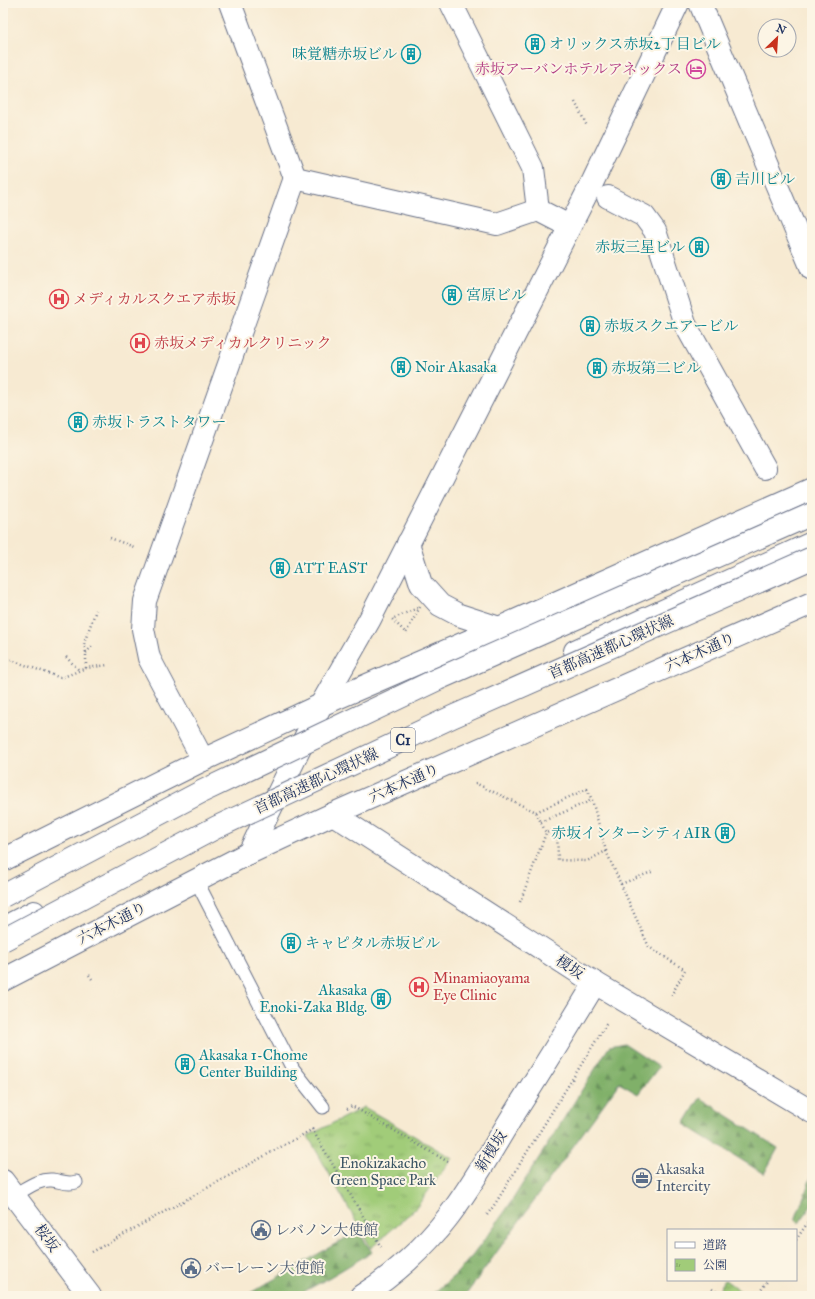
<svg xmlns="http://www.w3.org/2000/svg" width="815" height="1299" viewBox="0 0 815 1299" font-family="'IM FELL Great Primer','Noto Serif JP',serif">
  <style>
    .forest { fill: url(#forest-firs); stroke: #4e7064 }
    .park { fill: url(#park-tufts); stroke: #5e7e6c }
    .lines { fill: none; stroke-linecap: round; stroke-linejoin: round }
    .lane-casing { stroke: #687087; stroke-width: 15 }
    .street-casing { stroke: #687087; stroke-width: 24 }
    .secondary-casing { stroke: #687087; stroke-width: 24 }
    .path { stroke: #687087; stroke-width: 2.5; stroke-dasharray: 1 3; stroke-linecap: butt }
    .lane { stroke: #fff; stroke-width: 13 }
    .street { stroke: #fff; stroke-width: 22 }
    .secondary { stroke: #fff; stroke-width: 22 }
    .highway-bridge-casing { stroke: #687087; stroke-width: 24; stroke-linecap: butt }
    .highway-bridge { stroke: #fff; stroke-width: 22 }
    .labels { text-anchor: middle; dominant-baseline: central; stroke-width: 4; stroke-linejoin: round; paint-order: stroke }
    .shield { fill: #fcf5e5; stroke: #5e6a86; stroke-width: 1 }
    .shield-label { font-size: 14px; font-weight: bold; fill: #1b2f5e }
    .culture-label { font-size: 15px; fill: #0d838f; stroke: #fcf5e5; text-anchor: start }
    .hotel-label { font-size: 15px; fill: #b23c85; stroke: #fcf5e5; text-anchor: end }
    .health-label { font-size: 15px; fill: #be3a42; stroke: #fcf5e5; text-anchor: start }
    .street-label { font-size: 15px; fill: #1b2f5e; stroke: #fcf5e5 }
    .park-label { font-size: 15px; fill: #3c5665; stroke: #fcf5e5 }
    .service-label { font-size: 15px; fill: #4e5e75; stroke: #fcf5e5; text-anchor: start }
  </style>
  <defs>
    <pattern id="forest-firs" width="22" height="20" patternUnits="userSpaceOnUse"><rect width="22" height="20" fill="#80b069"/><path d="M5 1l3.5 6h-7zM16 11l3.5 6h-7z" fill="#68905a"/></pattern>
    <pattern id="park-tufts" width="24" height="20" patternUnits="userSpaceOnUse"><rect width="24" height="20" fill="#a1cc79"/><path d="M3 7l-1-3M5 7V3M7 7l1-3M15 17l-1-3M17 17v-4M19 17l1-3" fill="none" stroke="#82a666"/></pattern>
  </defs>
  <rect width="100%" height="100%" fill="#fcf5e5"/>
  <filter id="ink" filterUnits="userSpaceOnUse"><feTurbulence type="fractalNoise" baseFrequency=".025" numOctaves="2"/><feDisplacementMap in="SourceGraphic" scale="8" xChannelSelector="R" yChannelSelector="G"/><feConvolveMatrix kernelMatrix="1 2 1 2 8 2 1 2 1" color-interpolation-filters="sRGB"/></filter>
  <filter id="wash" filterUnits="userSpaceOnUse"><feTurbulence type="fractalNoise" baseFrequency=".012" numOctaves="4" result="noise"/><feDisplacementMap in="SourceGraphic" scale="16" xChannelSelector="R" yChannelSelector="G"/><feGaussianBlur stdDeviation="0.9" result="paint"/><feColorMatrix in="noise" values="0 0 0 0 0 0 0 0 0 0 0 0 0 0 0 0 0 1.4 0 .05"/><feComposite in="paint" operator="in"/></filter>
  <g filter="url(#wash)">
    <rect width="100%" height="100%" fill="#f7ead2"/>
    <g class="forest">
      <path d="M624 1044 659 1067 638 1094 619 1083 465 1296H430L455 1275 473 1255 506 1210 609 1047Z"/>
      <path d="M700 1098 778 1148 764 1174 684 1124Z"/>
      <path d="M812 1175V1205L799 1223 795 1220Z"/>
      <path d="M358 1231 372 1252 325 1280 296 1296H245Z"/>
    </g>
    <g class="park">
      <path d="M364 1107 452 1158 416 1208 371 1248 308 1136Z"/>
      <path d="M725 1280 747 1296H715Z"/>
    </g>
  </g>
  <g filter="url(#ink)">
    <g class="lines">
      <g class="lane-casing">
        <g id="lane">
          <path d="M196 880 293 1069 323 1107"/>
          <path d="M14 1195C26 1189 37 1179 52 1180 61 1181 67 1185 76 1182"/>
        </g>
      </g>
      <g class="street-casing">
        <g id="street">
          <path d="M230 3 295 178"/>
          <path d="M700 3 812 269"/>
          <path d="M608 197 644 216 655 231 685 324 765 468"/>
          <path d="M333 814 595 983"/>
          <path d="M249 853 321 705"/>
        </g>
      </g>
      <g class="secondary-casing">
        <g id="secondary">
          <path d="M451 3 533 168 538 210 569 226"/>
          <path d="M408 543 421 584 440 605 459 615 499 628"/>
          <path d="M575 651 812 543"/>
          <path d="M321 705 370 619 593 181 678 3"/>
          <path d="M203 760 149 658 143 629 145 601 295 178 497 224 538 210"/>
          <path d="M3 860 203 760 321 705 499 628 812 489"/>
          <path d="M3 928 34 912"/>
          <path d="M3 980 249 853 333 814 812 603"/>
          <path d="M3 1181 90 1296"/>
          <path d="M361 1296C393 1276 425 1247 448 1217 472 1186 491 1151 512 1117 540 1073 568 1028 595 983L812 1112"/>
        </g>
      </g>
      <g class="path">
        <path d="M575 102 587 126"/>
        <path d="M110 538 134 547"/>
        <path d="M420 607 406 633 392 619Z"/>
        <path d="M86 653 93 645"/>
        <path d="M3 657 61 678 86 668 108 665"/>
        <path d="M66 657 79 670"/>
        <path d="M86 668V653L84 643 96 610"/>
        <path d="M475 783 536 812 546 833 557 829 558 860 587 861 606 851 592 800 587 789 536 812"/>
        <path d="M541 822 592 800"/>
        <path d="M606 851 649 947 685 970 671 996"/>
        <path d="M621 884 654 871"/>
        <path d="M520 902 546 833"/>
        <path d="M89 975 92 979"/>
        <path d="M347 1109 352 1106 450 1163"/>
        <path d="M312 1129 381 1247"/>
        <path d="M487 1215 495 1204 607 1023"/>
        <path d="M796 1240 812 1216"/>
        <path d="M92 1252 313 1129"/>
        <path d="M712 1289 723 1296"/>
        <path d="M757 1296 768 1280"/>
      </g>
      <use href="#lane" class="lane"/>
      <use href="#street" class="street"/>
      <use href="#secondary" class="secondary"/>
      <g class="highway-bridge-casing">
        <g id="highway-bridge">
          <path d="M3 896 201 792 438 679 812 514"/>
          <path d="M3 940 217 827 452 717 812 558"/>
        </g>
      </g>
      <use href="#highway-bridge" class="highway-bridge"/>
    </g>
  </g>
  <defs>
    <g id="building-ring" transform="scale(1)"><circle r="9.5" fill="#fcf5e5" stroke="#0f9aa8" stroke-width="1.5"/><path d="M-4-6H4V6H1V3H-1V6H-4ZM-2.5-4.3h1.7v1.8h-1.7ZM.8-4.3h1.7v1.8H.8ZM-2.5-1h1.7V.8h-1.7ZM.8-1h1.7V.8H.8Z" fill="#0f9aa8"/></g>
    <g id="hotel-ring" transform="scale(1)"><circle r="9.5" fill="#fcf5e5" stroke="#d1479c" stroke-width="1.5"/><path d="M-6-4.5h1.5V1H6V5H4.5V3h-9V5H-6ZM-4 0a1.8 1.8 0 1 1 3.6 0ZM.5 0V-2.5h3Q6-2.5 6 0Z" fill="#d1479c"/></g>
    <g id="hospital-ring" transform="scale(1)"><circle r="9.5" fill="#fcf5e5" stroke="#e0444e" stroke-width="1.5"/><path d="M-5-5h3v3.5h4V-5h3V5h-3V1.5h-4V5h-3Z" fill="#e0444e"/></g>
    <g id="office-ring" transform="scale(1)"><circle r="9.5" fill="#fcf5e5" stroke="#5c6f8a" stroke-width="1.5"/><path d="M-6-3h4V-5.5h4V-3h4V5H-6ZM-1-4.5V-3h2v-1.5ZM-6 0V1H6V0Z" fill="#5c6f8a"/></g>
    <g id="civic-ring" transform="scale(1)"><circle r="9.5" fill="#fcf5e5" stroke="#5c6f8a" stroke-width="1.5"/><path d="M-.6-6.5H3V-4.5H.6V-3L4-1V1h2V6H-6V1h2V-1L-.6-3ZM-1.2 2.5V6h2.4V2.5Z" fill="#5c6f8a"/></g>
  </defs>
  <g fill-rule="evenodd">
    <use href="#building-ring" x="535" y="44"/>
    <use href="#building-ring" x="411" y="54"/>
    <use href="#hotel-ring" x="696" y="69"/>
    <use href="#building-ring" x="721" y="179"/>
    <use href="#building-ring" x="699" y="247"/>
    <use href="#building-ring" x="452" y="295"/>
    <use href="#hospital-ring" x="59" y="299"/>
    <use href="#building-ring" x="590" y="326"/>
    <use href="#hospital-ring" x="140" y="343"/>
    <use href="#building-ring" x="401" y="367"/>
    <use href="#building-ring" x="597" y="368"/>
    <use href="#building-ring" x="78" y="422"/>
    <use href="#building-ring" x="280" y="568"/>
    <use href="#building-ring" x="725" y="833"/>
    <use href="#building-ring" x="291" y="943"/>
    <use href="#hospital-ring" x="419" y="987"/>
    <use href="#building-ring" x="381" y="999"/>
    <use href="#building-ring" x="185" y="1064"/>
    <use href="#office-ring" x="642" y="1178"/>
    <use href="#civic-ring" x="261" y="1230"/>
    <use href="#civic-ring" x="191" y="1268"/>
  </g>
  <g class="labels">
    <rect class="shield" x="391" y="728" width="24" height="24" rx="3"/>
    <g class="shield-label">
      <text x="403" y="740">C1</text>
    </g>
    <g class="culture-label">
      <text x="549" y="44">オリックス赤坂2丁目ビル</text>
      <text x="397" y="54" text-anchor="end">味覚糖赤坂ビル</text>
      <text x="735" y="179">𠮷川ビル</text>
      <text x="685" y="247" text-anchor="end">赤坂三星ビル</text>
      <text x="466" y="295">宮原ビル</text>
      <text x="604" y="326">赤坂スクエアービル</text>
      <text x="415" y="367">Noir Akasaka</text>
      <text x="611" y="368">赤坂第二ビル</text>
      <text x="92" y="422">赤坂トラストタワー</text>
      <text x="294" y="568">ATT EAST</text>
      <text x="711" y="833" text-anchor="end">赤坂インターシティAIR</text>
      <text x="305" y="943">キャピタル赤坂ビル</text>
      <text x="367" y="990" text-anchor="end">Akasaka<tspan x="367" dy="17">Enoki-Zaka Bldg.</tspan></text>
      <text x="199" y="1055">Akasaka 1-Chome<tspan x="199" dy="17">Center Building</tspan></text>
    </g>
    <g class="hotel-label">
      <text x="682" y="69">赤坂アーバンホテルアネックス</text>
    </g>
    <g class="health-label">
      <text x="73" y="299">メディカルスクエア赤坂</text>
      <text x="154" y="343">赤坂メディカルクリニック</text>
      <text x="433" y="978">Minamiaoyama<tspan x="433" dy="17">Eye Clinic</tspan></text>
    </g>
    <g class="street-label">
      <text transform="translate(611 647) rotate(-24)">首都高速都心環状線</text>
      <text transform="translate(700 652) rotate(-24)">六本木通り</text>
      <text transform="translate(316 781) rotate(-25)">首都高速都心環状線</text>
      <text transform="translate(404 783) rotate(-24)">六本木通り</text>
      <text transform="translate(112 923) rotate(-27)">六本木通り</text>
      <text transform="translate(570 967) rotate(33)">榎坂</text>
      <text transform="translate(491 1151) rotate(-58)">新榎坂</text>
      <text transform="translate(47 1238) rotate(53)">桜坂</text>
    </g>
    <g class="park-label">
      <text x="383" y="1163">Enokizakacho<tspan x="383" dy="17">Green Space Park</tspan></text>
    </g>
    <g class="service-label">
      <text x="656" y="1169">Akasaka<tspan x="656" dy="17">Intercity</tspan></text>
      <text x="275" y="1230">レバノン大使館</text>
      <text x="205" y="1268">バーレーン大使館</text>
    </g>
  </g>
  <rect width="815" height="1299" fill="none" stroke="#fcf5e5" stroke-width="16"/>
  <rect x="667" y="1229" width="130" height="52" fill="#fcf5e5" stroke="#a2a6af"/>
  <rect x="675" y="1242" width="20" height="6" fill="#ffffff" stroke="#a2a6af"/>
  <text x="703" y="1249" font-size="12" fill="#1b2f5e">道路</text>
  <rect x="675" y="1259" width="20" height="12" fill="url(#park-tufts)" stroke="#a2a6af"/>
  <text x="703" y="1269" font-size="12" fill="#1b2f5e">公園</text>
  <g transform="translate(777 38) rotate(25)"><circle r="19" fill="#fcf5e5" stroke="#a2a6af"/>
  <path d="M0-3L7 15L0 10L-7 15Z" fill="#c8321e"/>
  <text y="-6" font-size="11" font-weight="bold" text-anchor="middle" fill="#1b2f5e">N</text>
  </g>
</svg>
